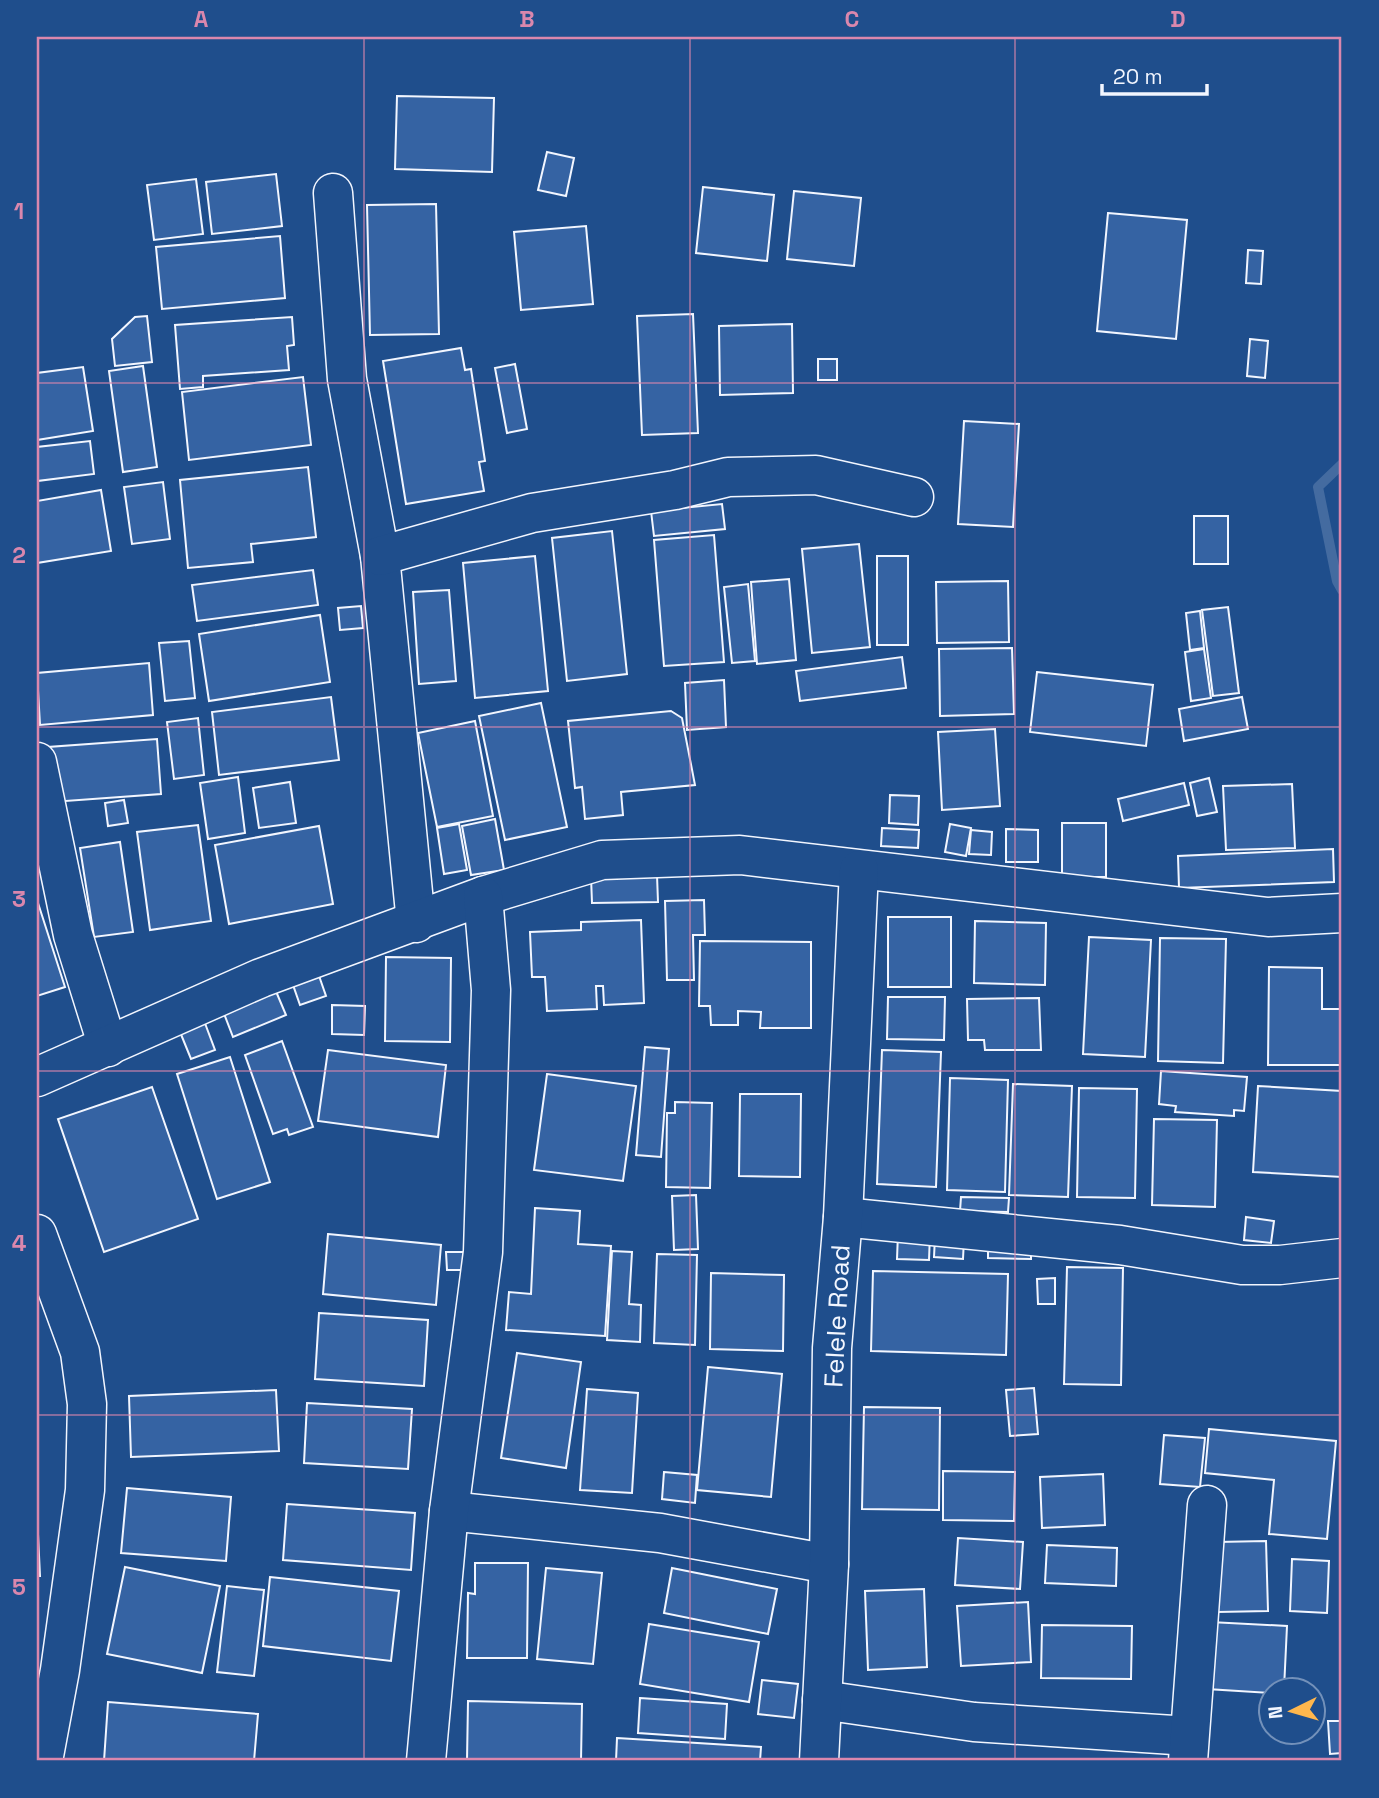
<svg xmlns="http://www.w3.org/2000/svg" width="1379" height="1798" viewBox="0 0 1379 1798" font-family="'Space Grotesk',sans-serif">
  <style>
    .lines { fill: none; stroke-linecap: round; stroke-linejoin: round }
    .stream { stroke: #446ba0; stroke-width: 10 }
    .building { fill: #3563a3; stroke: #f2f6ff; stroke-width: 2 }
    .minor-casing { stroke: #f2f6ff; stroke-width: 41 }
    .minor { stroke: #1f4e8c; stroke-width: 38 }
    .grid { fill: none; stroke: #da87ad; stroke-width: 2; stroke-opacity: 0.55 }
    .labels { text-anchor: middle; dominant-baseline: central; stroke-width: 5; stroke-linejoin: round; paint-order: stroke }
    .street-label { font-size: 26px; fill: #f2f6ff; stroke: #1f4e8c }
    .neatline { fill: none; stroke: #da87ad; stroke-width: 2.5 }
    .grid-label { font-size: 23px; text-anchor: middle; font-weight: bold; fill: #da87ad }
  </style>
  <rect width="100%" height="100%" fill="#1f4e8c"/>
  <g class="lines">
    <path class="stream" d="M1342 464 1318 487 1337 581 1342 590"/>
  </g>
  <g class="building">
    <path d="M397 96 494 98 492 172 395 169Z"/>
    <path d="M547 152 574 158 566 196 538 190Z"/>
    <path d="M276 174 282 226 212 234 206 182Z"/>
    <path d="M196 179 203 234 154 240 147 185Z"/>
    <path d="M703 187 774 195 767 261 696 253Z"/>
    <path d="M794 191 861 198 854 266 787 259Z"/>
    <path d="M436 204 439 334 370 335 367 205Z"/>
    <path d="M1108 213 1187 220 1176 339 1097 331Z"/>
    <path d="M586 226 593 304 521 310 514 232Z"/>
    <path d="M280 236 285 298 162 309 156 247Z"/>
    <path d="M1248 250 1263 251 1261 284 1246 283Z"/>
    <path d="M693 314 698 433 642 435 637 316Z"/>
    <path d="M147 316 152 362 115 366 112 339 135 317Z"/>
    <path d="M292 317 294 345 287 346 289 370 203 376V387L180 389 175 325Z"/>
    <path d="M792 324 793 393 720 395 719 326Z"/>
    <path d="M1250 339 1268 341 1265 378 1247 376Z"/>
    <path d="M461 348 465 370 471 369 485 461 479 462 484 491 406 504 383 361Z"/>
    <rect x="818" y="359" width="19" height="21"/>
    <path d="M515 364 527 429 507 433 495 368Z"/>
    <path d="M143 366 157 467 123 472 109 371Z"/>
    <path d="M83 367 93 431 37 440V373Z"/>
    <path d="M303 377 311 445 189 460 182 392Z"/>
    <path d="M964 421 1019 424 1013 527 958 524Z"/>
    <path d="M90 441 94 474 37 481V447Z"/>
    <path d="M308 467 316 537 251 544 253 562 188 568 180 480Z"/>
    <path d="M163 482 170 539 132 544 124 487Z"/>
    <path d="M101 490 111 551 37 563V501Z"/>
    <path d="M722 504 725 529 654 536 651 511Z"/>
    <rect x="1194" y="516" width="34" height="48"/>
    <path d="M612 531 627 674 567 681 552 538Z"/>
    <path d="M714 535 724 662 664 666 654 540Z"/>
    <path d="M859 544 870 647 812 653 802 549Z"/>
    <path d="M535 556 548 691 475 698 463 563Z"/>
    <rect x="877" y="556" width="31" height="89"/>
    <path d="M313 570 318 605 197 621 192 585Z"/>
    <path d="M789 579 796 660 757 664 751 582Z"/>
    <path d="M1008 581 1009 642 937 643 936 582Z"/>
    <path d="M748 584 755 661 732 663 724 587Z"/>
    <path d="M449 590 456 681 419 684 413 592Z"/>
    <path d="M361 606 363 628 340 630 338 608Z"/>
    <path d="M1228 607 1239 693 1213 696 1202 610Z"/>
    <path d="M1200 611 1204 648 1190 650 1186 613Z"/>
    <path d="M320 615 330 682 209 701 199 634Z"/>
    <path d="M189 641 195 698 165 701 159 643Z"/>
    <path d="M1012 648 1014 714 940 716 939 649Z"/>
    <path d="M1204 649 1211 698 1191 701 1185 652Z"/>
    <path d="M902 657 906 688 800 701 796 671Z"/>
    <path d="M149 663 153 715 40 725 37 673Z"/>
    <path d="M1037 672 1153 685 1146 746 1030 732Z"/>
    <path d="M724 680 726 727 687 730 685 683Z"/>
    <path d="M331 697 339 760 219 775 212 712Z"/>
    <path d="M1242 697 1248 729 1184 741 1179 709Z"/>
    <path d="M541 703 567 827 505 840 479 716Z"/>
    <path d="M671 711 682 718 695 785 621 792 623 815 585 819 582 787 575 788 568 721Z"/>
    <path d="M198 718 204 775 174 779 167 722Z"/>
    <path d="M475 721 493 816 437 827 418 733Z"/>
    <path d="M995 729 1000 806 942 810 938 732Z"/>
    <path d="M157 739 161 794 52 802 48 747Z"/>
    <path d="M238 777 245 833 208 839 200 783Z"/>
    <path d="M1209 778 1217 812 1197 816 1190 783Z"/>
    <path d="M290 782 296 823 259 828 253 788Z"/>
    <path d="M1184 783 1189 805 1123 821 1118 799Z"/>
    <path d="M1292 784 1295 848 1226 850 1223 786Z"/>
    <path d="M890 795 919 796 918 825 889 823Z"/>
    <path d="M124 800 128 823 108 826 105 803Z"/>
    <path d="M495 819 504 870 471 875 462 826Z"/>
    <rect x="1062" y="823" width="44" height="54"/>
    <path d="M459 824 467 870 444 874 437 828Z"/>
    <path d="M950 824 971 828 966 856 945 852Z"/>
    <path d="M198 825 211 921 150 930 137 832Z"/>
    <path d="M319 826 333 904 229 924 215 845Z"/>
    <path d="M882 828 919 830 918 848 881 846Z"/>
    <path d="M1006 829 1038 830V862H1006Z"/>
    <path d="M971 830 992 832 991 855 969 854Z"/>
    <path d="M120 842 133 932 94 937 80 848Z"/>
    <path d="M1333 849 1334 882 1179 888 1178 856Z"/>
    <path d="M657 875 658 902 592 903 591 877Z"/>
    <path d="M704 900 705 935H693L694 980H667L665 901Z"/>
    <path d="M38 903 65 987 37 996V904Z"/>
    <rect x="888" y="917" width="63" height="70"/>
    <path d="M641 920 644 1003 604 1005 603 986H596L597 1009 547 1011 545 977H532L530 932 581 930V922Z"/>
    <path d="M975 921 1046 923 1045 985 974 983Z"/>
    <path d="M1089 937 1151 940 1145 1057 1083 1054Z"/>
    <path d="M1160 938 1226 939 1223 1063 1158 1061Z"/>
    <path d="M700 941 811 942V1028H760L761 1012 738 1011V1025H711L710 1006H699Z"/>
    <path d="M386 957 451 958 450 1042 385 1041Z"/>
    <path d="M1269 967 1322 968V1009H1342V1065H1268Z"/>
    <path d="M318 973 326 996 300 1005 292 982Z"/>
    <path d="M275 989 286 1015 233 1037 223 1011Z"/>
    <path d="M888 997H945L944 1040 887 1039Z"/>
    <path d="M1039 998 1041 1050H985L984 1040H968L967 999Z"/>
    <path d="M332 1005 365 1006 364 1035 332 1034Z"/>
    <path d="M203 1018 215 1050 191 1059 178 1027Z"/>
    <path d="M282 1041 313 1127 289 1135 287 1129 273 1134 245 1055Z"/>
    <path d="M645 1047 669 1049 661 1157 636 1155Z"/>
    <path d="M328 1050 446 1065 438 1137 318 1121Z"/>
    <path d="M882 1050 941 1052 936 1187 877 1184Z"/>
    <path d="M230 1057 270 1182 217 1199 177 1074Z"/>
    <path d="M1161 1071 1247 1077 1244 1111 1234 1110V1116L1175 1112 1176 1106 1159 1104Z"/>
    <path d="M547 1074 636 1086 623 1181 534 1170Z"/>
    <path d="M950 1078 1008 1080 1005 1192 947 1190Z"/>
    <path d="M1013 1084 1072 1086 1068 1197 1009 1195Z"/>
    <path d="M1258 1086 1342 1091V1177L1253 1172Z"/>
    <path d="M152 1087 198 1219 104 1252 58 1119Z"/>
    <path d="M1079 1088 1137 1089 1135 1198 1077 1197Z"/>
    <path d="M740 1094H801L800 1177 739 1176Z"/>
    <path d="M675 1102 712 1103 710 1188 666 1187 667 1113H675Z"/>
    <path d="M1154 1119 1217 1120 1215 1207 1152 1205Z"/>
    <path d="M696 1195 698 1249 674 1250 672 1196Z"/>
    <path d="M961 1197 1009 1198 1008 1212 960 1211Z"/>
    <path d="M535 1208 580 1211 578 1244 611 1246 605 1336 506 1330 509 1292 531 1294Z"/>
    <path d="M1246 1217 1274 1221 1271 1243 1244 1240Z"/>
    <path d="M898 1233 930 1234 929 1260 897 1259Z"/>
    <path d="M328 1234 441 1245 436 1305 323 1294Z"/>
    <path d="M935 1237 964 1239 963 1259 934 1257Z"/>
    <path d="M988 1242H1031V1259L988 1258Z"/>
    <path d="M612 1251 632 1252 629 1304 641 1305 640 1342 607 1340Z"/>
    <path d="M446 1252H472V1270H447Z"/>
    <path d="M657 1254 697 1255 695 1345 654 1343Z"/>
    <path d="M1067 1267 1123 1268 1121 1385 1064 1384Z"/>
    <path d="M873 1271 1008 1274 1006 1355 871 1351Z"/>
    <path d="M711 1273 784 1275 783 1351 710 1349Z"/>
    <path d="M1055 1278V1304H1038L1037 1279Z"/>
    <path d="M319 1313 428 1320 424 1386 315 1379Z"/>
    <path d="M517 1353 581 1362 566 1468 501 1458Z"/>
    <path d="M708 1367 782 1374 771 1497 697 1490Z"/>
    <path d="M1034 1388 1038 1434 1010 1436 1006 1390Z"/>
    <path d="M587 1389 638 1393 632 1493 580 1490Z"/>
    <path d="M276 1390 279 1451 131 1457 129 1396Z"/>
    <path d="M307 1403 412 1409 408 1469 304 1463Z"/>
    <path d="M864 1407 940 1408 939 1510 862 1509Z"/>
    <path d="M1209 1429 1336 1441 1327 1539 1269 1534 1274 1480 1205 1473Z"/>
    <path d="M1164 1435 1205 1438 1200 1487 1160 1484Z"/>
    <path d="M943 1471 1015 1472 1014 1521 943 1520Z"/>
    <path d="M664 1472 697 1475 695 1503 662 1499Z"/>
    <path d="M1103 1474 1105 1525 1042 1528 1040 1477Z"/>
    <path d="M127 1488 231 1497 226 1561 121 1553Z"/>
    <path d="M287 1504 415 1513 411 1570 283 1560Z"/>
    <path d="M37 1513 40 1576H37Z"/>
    <path d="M958 1538 1023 1542 1020 1589 955 1585Z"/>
    <path d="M1266 1541 1268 1611 1218 1612 1217 1542Z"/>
    <path d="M1047 1545 1117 1548 1116 1586 1045 1583Z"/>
    <path d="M1292 1559 1329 1561 1327 1613 1290 1611Z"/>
    <path d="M475 1563H528L527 1658H467L468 1593 475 1594Z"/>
    <path d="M125 1567 220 1586 202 1673 107 1654Z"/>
    <path d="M546 1568 602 1573 593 1664 537 1659Z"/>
    <path d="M672 1568 777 1589 768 1634 664 1613Z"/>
    <path d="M270 1577 399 1591 391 1661 263 1646Z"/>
    <path d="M227 1586 264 1590 254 1676 217 1672Z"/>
    <path d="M924 1589 927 1667 868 1670 865 1591Z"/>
    <path d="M1028 1602 1031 1662 961 1666 957 1606Z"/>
    <path d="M1210 1622 1287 1626 1284 1689H1270V1693L1207 1689Z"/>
    <path d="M649 1624 759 1642 749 1702 640 1684Z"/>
    <path d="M1042 1625 1132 1626 1131 1679 1041 1678Z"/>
    <path d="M762 1680 798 1684 794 1718 758 1714Z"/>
    <path d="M640 1698 727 1704 725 1739 638 1733Z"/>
    <path d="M468 1701 582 1704 581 1761H467Z"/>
    <path d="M108 1702 258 1714 254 1761H104Z"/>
    <path d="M1328 1721H1342V1753L1330 1754Z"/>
    <path d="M617 1738 761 1747 760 1761H616Z"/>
  </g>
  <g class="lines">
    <g class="minor-casing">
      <g id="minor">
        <path d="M333 193 347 379 380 556 416 923"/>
        <path d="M380 556 532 513 675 490 728 477 816 475 914 497"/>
        <path d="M37 762 73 935 108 1047"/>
        <path d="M37 1077 261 978 483 896 602 860 740 855 1268 917 1342 913"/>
        <path d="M843 1217 1120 1245 1242 1265H1280L1342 1258"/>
        <path d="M37 1234 80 1352 87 1404 85 1490 60 1670 43 1761"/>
        <path d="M449 1511 660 1533 829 1564"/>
        <path d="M822 1700 974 1722 1189 1736"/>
        <path d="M426 1761 449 1511 483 1252 491 990 483 896"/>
        <path d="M819 1761 829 1564 832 1348 843 1217 859 870"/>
        <path d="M1188 1761 1207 1505"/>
      </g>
    </g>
    <use href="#minor" class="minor"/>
  </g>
  <path class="grid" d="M364 37V1761M690 37V1761M1015 37V1761M37 383H1342M37 727H1342M37 1071H1342M37 1415H1342"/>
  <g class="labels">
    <g class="street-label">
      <text transform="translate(837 1316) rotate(-87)">Felele Road</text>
    </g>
  </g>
  <rect width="1379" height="1798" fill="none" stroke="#1f4e8c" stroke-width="77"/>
  <g transform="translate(1292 1711) rotate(265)"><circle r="33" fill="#1f4e8c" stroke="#7391ba" stroke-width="2"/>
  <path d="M0-5L12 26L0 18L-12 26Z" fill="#ffb74d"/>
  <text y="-10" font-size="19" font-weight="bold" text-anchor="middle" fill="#f2f6ff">N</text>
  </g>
  <path d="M1102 84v10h105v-10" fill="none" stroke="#f2f6ff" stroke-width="3.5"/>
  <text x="1113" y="84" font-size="21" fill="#f2f6ff" stroke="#1f4e8c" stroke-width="5" paint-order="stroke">20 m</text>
  <rect x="38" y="38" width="1302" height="1721" class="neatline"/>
  <g class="grid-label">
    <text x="201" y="27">A</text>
    <text x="527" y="27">B</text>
    <text x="852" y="27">C</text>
    <text x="1178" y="27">D</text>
    <text x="19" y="219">1</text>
    <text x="19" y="563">2</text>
    <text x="19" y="907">3</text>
    <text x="19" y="1251">4</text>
    <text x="19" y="1595">5</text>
  </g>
</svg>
